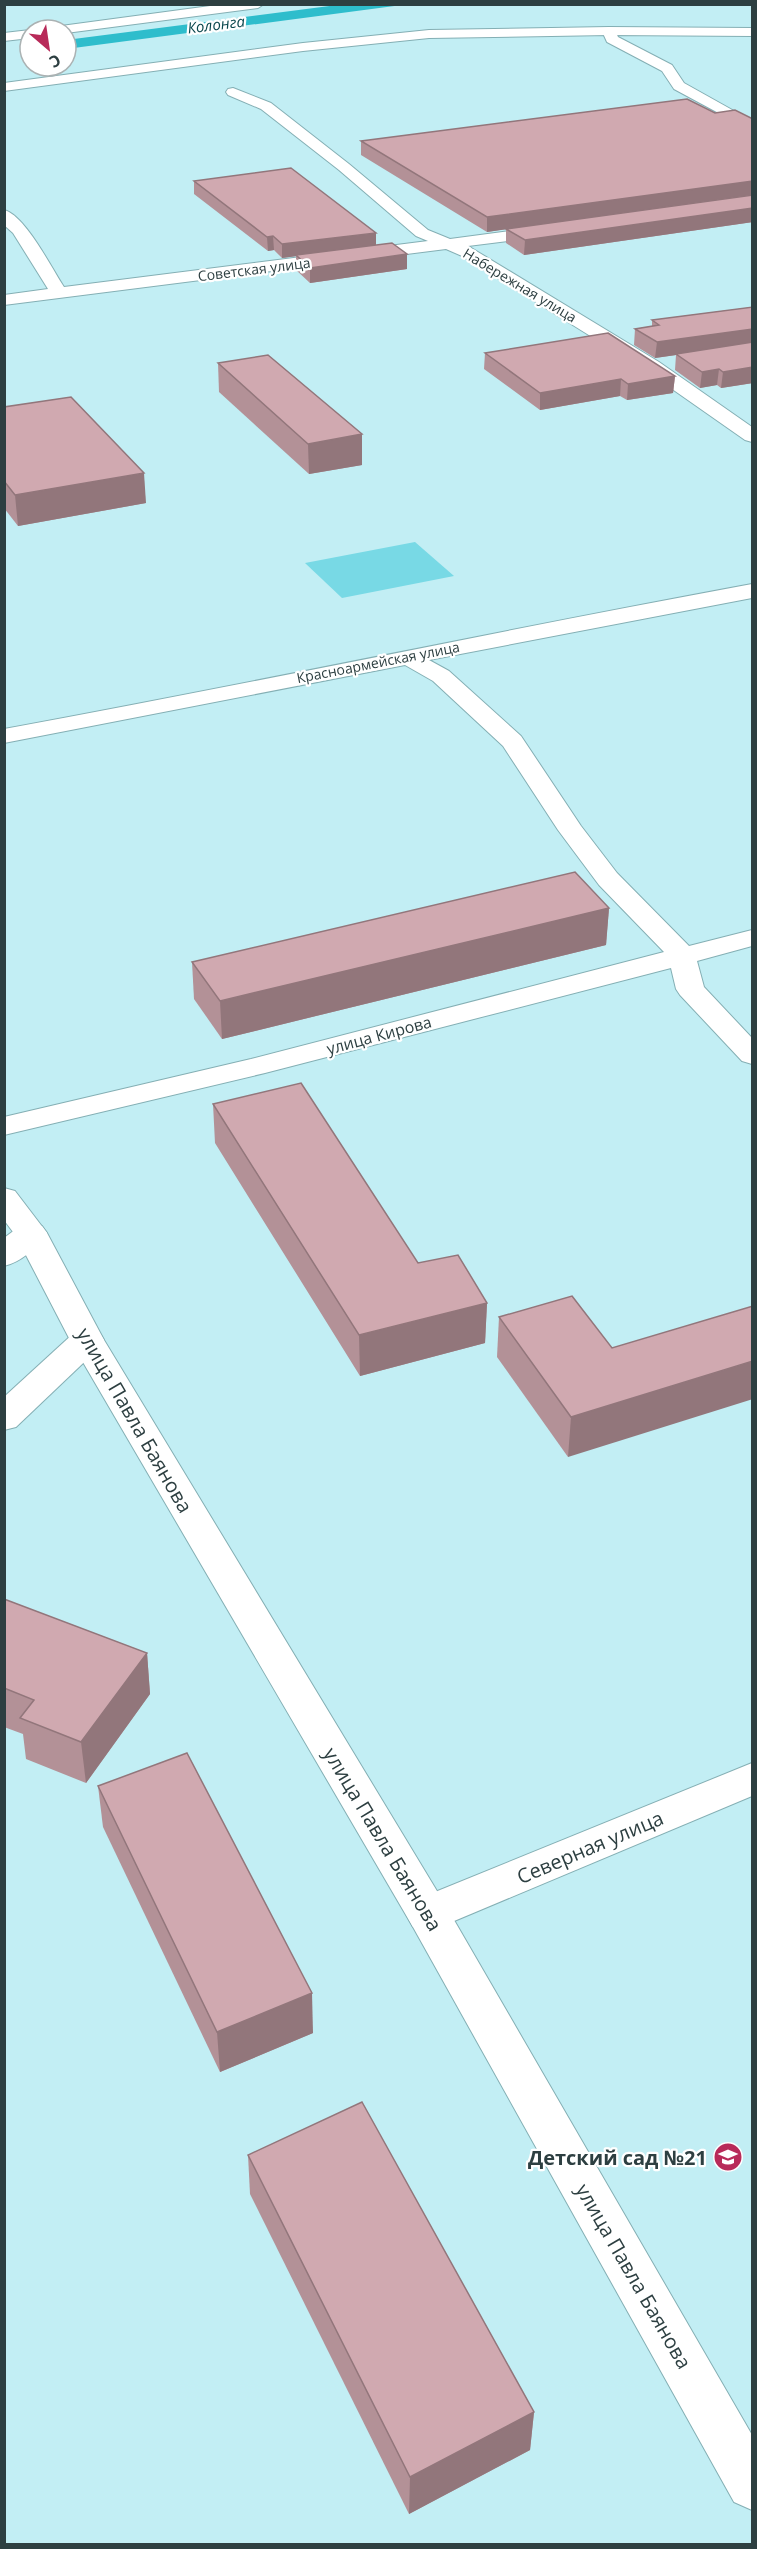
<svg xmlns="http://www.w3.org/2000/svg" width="757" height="2549" viewBox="0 0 757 2549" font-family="'Open Sans',sans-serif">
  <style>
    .green { fill: #78d9e5 }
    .water { fill: #2ebdcc }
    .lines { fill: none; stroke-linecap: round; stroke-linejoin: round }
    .minor-casing { stroke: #84afb4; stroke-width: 2 }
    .tertiary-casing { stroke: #84afb4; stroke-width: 2 }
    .trunk-casing { stroke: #84afb4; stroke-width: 2 }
    .minor { fill: #fff; fill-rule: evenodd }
    .tertiary { fill: #fff; fill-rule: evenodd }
    .trunk { fill: #fff; fill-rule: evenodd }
    .wall { fill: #b39197 }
    .shaded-wall { fill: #92767b }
    .building { fill: #d0a9b0; stroke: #92767b; stroke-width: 1.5 }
    .labels { text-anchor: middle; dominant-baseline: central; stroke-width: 4.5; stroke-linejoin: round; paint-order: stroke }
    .far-street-label { font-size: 14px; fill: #2d3f41; stroke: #fff }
    .far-water-label { font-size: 15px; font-style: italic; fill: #0a474d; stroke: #fff }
    .street-label { font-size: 16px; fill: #2d3f41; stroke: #fff }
    .near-street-label { font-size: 20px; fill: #2d3f41; stroke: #fff }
    .near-poi-label { font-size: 20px; font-weight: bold; fill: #2d3f41; stroke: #fff; text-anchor: end }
  </style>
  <rect width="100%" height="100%" fill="#c2eef4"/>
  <path class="green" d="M415 542 454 576 342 598 305 563Z"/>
  <path class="water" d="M345 4 402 5 66 49V40Z"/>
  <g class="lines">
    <g class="minor-casing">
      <g id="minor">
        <path d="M225 4H264L258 8 66 33V30H54L61 26Z"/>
        <path d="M609 27 614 28 618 37 672 65 684 83 752 121V131L674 89 662 71 607 42 602 31Z"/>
        <path d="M30 30V38L4 41V33Z"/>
        <path d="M233 88 271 103 349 164 428 230 450 239 549 226 555 228 557 231 549 236 468 246 659 362 752 427V442L745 440 645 370 462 256 446 249 4 305V295L48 289 13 233 4 225V210C25 215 52 269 64 287L428 241 416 236 339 170 261 109 228 95 226 92 228 89Z"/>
        <path d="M752 584V598L429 660 449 671 521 736 581 826 617 873 689 946 752 930V946L697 961 704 987 752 1038V1064L742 1061 680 995 676 989 671 968 265 1073 4 1135V1117L251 1059 664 952 599 885 558 830 503 746 433 681 405 665 4 743V729C255 683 502 630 752 584Z"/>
        <path d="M31 1223 42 1226 47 1233C38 1247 21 1262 4 1266V1238L20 1226Z"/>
        <path d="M87 1329 99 1332 104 1340 99 1348 16 1427 4 1430V1397L75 1332Z"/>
        <path d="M752 1763V1796L428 1932 413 1927 406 1914 413 1901Z"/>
      </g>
    </g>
    <g class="tertiary-casing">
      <path id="tertiary" d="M4 1188 15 1191 47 1233 104 1340 443 1901 752 2435V2510L734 2502 413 1927 70 1340 16 1236 4 1220Z"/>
    </g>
    <g class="trunk-casing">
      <path id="trunk" d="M609 27 752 28V36L609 35 429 38 303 51 4 91V83L303 43 429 30Z"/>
    </g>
    <use href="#minor" class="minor"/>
    <use href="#tertiary" class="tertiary"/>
    <use href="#trunk" class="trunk"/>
  </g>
  <g class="wall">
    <path d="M715 113 753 119V222L524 255 506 243V229L487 232 361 155V141Z"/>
    <path d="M194 181 376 245 407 269 310 283 296 270V256L282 258 274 250 268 251 194 194Z"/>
    <path d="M753 307V383L721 388 717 385 700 388 675 370 676 355 655 358 634 345 635 329 652 326V320Z"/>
    <path d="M485 353 675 376 673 393 627 400 620 396 540 410 484 369Z"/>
    <path d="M218 363 362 465 309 474 219 392Z"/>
    <path d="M4 407 146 503 18 526 4 508Z"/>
    <path d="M609 908 606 945 222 1039 194 999 192 962Z"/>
    <path d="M213 1104 418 1263 487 1303 485 1343 360 1376 215 1143Z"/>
    <path d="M499 1317 612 1348 568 1457 497 1357Z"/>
    <path d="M4 1599 147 1653 150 1694 86 1783 26 1759 23 1734 4 1727Z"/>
    <path d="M98 1786 313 2033 220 2072 103 1827Z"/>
    <path d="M248 2155 534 2412 530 2450 409 2514 250 2194Z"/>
  </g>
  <g class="shaded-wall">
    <path d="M753 181 752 195 487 232V217Z"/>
    <path d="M753 208V222L524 255 525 240Z"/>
    <path d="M376 233V246L282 258V244Z"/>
    <path d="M273 236 274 250 268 251 267 237Z"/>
    <path d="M407 254V269L310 283V268Z"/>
    <path d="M753 329V344L655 358 657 342Z"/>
    <path d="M753 367V383L721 388 723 372Z"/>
    <path d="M719 369 717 385 700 388 702 372Z"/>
    <path d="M675 376 673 393 627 400 628 384Z"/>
    <path d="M621 379 620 396 540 410V393Z"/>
    <path d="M362 434V465L309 474 308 444Z"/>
    <path d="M144 473 146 503 18 526 15 495Z"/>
    <path d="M609 908 606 945 222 1039 220 1001Z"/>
    <path d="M487 1303 485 1343 360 1376 359 1335Z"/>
    <path d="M753 1361V1399L568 1457 571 1417Z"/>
    <path d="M147 1653 150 1694 86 1783 81 1742Z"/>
    <path d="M312 1993 313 2033 220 2072 217 2032Z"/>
    <path d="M534 2412 530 2450 409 2514 410 2477Z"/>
  </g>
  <g class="building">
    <path d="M687 99 715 113 735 110 753 119V181L487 217 361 141Z"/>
    <path d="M291 168 376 233 282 244 273 236 267 237 194 181Z"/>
    <path d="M753 195V208L525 240 506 229Z"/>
    <path d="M392 243 407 254 310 268 296 255Z"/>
    <path d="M753 307V329L657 342 635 329 659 325 652 320Z"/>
    <path d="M608 333 675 376 628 384 621 379 540 393 485 353Z"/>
    <path d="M753 342V367L723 372 719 369 702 372 676 354Z"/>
    <path d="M268 355 362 434 308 444 218 363Z"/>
    <path d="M71 397 144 473 15 495 4 481V407Z"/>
    <path d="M575 872 609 908 220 1001 192 962Z"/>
    <path d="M301 1083 418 1263 458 1255 487 1303 359 1335 213 1104Z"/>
    <path d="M572 1296 612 1348 753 1306V1361L571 1417 499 1317Z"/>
    <path d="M4 1599 147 1653 81 1742 20 1718 34 1700 4 1688Z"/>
    <path d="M187 1753 312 1993 217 2032 98 1786Z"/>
    <path d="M362 2102 534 2412 410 2477 248 2155Z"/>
  </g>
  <defs>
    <g id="school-disc" transform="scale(1.5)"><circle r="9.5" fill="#b82a59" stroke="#fff"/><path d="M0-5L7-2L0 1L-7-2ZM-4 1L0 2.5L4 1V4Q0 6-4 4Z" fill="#fff"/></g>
  </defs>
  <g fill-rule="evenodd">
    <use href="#school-disc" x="728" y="2157"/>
  </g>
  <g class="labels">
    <g class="far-street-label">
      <text transform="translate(254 269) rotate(-7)">Советская улица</text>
      <text transform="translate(520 285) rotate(31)">Набережная улица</text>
      <text transform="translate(378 662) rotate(-11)">Красноармейская улица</text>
    </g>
    <g class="far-water-label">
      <text transform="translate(216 24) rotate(-7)">Колонга</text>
    </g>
    <g class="street-label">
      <text transform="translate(379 1035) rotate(-15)">улица Кирова</text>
    </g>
    <g class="near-street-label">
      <text transform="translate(135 1420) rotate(60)">улица Павла Баянова</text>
      <text transform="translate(383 1839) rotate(59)">улица Павла Баянова</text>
      <text transform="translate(590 1847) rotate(-23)">Северная улица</text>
      <text transform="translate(634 2276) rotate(60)">улица Павла Баянова</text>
    </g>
    <g class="near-poi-label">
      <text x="707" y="2157">Детский сад №21</text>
    </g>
  </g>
  <rect width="757" height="2549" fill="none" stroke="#2d3f41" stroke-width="12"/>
  <g transform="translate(48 48) rotate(151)"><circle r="28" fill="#ffffff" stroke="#abb2b3" stroke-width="1.5"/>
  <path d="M0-4.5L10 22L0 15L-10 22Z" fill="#b82a59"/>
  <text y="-9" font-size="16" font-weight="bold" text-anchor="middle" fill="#2d3f41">С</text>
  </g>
</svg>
